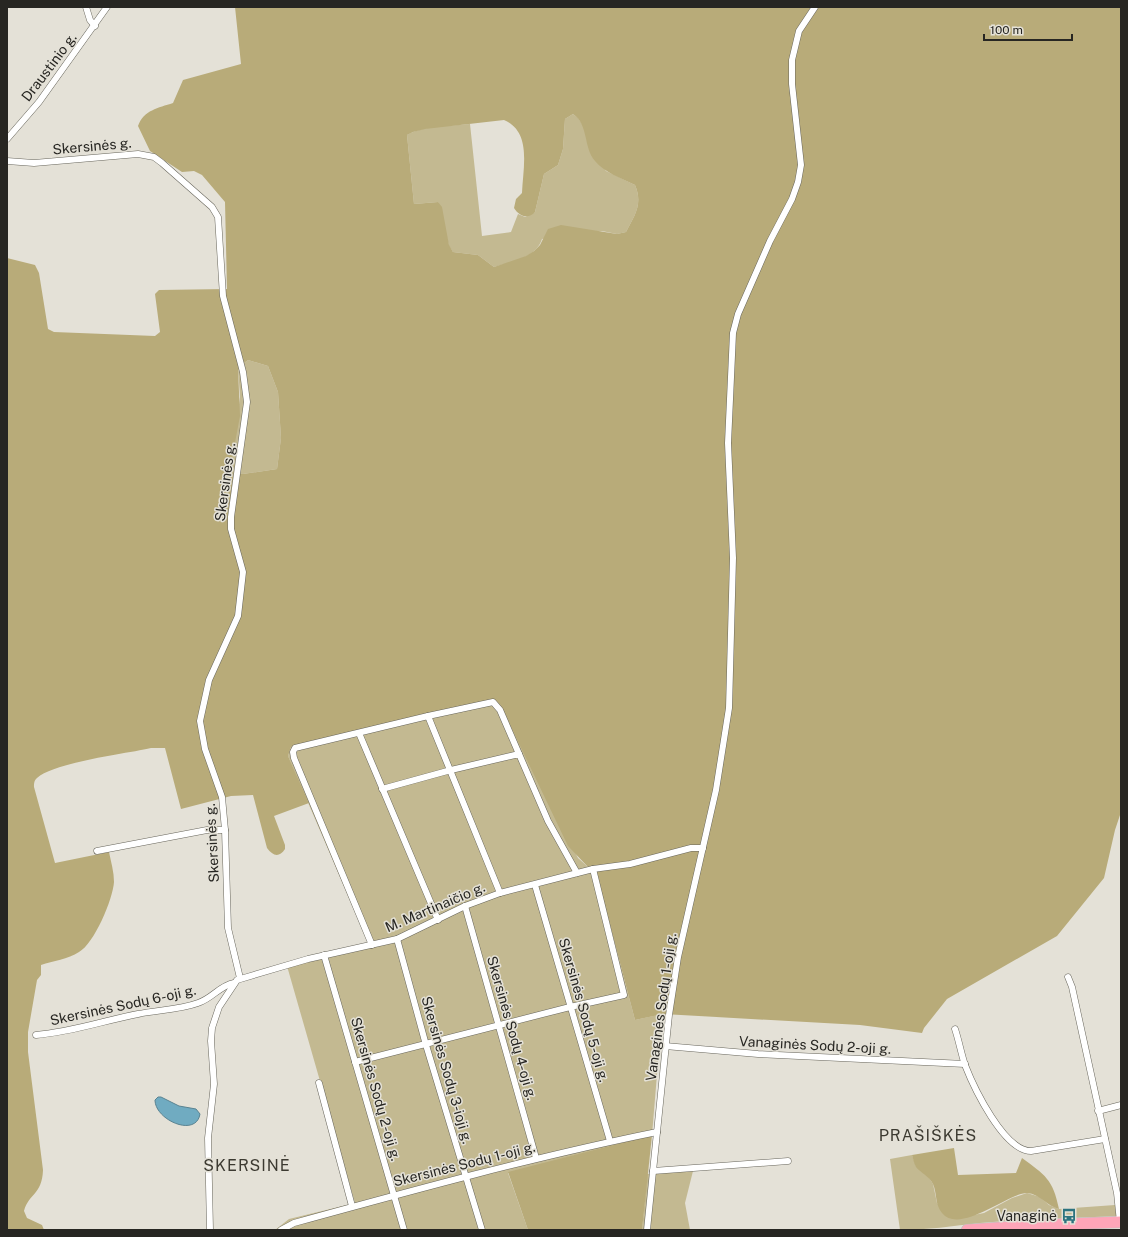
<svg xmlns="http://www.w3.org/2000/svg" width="1128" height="1237" viewBox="0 0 1128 1237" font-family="'Public Sans',sans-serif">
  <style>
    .green { fill: #c3b991 }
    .forest { fill: #b8ab79; fill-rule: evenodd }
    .water { fill: #70abc1; stroke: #5a8391 }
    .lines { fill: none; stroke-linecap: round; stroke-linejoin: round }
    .street-casing { stroke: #68665c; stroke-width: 7 }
    .highway-casing { stroke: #bebebd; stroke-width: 12 }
    .street { stroke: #fff; stroke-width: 6 }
    .highway { stroke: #fea5b8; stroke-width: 11 }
    .labels { text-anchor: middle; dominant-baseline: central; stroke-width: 3; stroke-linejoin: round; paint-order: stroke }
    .street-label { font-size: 14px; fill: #272622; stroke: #e4e1d7 }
    .poi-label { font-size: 14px; fill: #272622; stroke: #e4e1d7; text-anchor: end }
    .quarter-label { font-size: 16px; letter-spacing: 1px; fill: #3c3a31; stroke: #e4e1d7 }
  </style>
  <rect width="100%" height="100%" fill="#e4e1d7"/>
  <g class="green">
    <path d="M573 114 578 118 584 127 588 144 606 171 635 185C643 204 635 215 626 232L617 234 602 231 542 239C536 258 511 262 494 267L478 255 453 252 449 246 438 202 414 204 407 135C424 125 450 126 470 124L482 236 511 232 518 214 525 217 535 212 544 174 558 165 563 149 565 119Z"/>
    <path d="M248 360 268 366 278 392 281 438 277 469 243 474 232 473 231 464 240 397 238 368Z"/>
    <path d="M492 700 502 708 578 858 588 867 595 868 635 1020 662 1014 652 1135 508 1173 528 1230H275L289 1219 355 1203 287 966 370 947 288 756 291 747Z"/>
    <path d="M912 1155 916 1166 928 1176 933 1184 937 1203 958 1218 984 1213 1012 1198 1027 1193 1040 1197 1049 1205 1059 1209 1115 1205 1121 1199V1216C1074 1218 1027 1219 980 1223 953 1226 927 1230 900 1230L890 1159Z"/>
    <path d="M693 1171 685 1203 690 1230H642L647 1174Z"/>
  </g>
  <g class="forest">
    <path d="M235 7H1121V812L1115 830 1104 878 1057 936 947 999 924 1028 922 1033 860 1025 663 1014 635 1020 595 868 588 867 568 846 502 708 492 700 291 747 288 756 309 803 274 816 285 845V849C279 858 273 856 267 848L253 795 231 796 181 809 165 748H151C125 754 55 762 37 778 34 781 34 783 34 787L55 863 109 852C111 862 114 872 114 882 113 899 94 944 79 952 68 959 53 961 41 965V975L37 980 28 1032V1052L43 1170C42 1195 29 1193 24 1211L27 1218 42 1225 44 1230H7V258L35 265 39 273 48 329 54 332 155 336 160 332 155 294 159 290 227 289 225 202 202 175 194 171 182 172 150 151 138 126C144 110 158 108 173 103L183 80 241 64ZM573 114C589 125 583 147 595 161 605 173 621 178 635 185 643 204 635 215 626 232L617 234 561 225 548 229 540 245 534 251 526 256 494 267 478 255 453 252 449 245 442 207 438 202 414 204 407 135 413 132 425 129 504 120C532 132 523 167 522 193L516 199 514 208C519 216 528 220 535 212L544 174 558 165 563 149 565 119ZM248 360 268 366 278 392 281 438 277 469 243 474 232 473 231 464 240 416 238 368Z"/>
    <path d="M652 1135 642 1230H528L508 1172Z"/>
    <path d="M954 1148 958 1175 1016 1173 1022 1158C1045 1175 1053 1179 1059 1209 1047 1206 1040 1194 1027 1193 1008 1193 960 1235 942 1213 935 1205 937 1193 933 1184 929 1176 921 1173 916 1167 914 1164 913 1158 912 1155Z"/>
  </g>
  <path class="water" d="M158 1097H161L179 1106 196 1109 200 1114C196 1138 155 1120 155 1100Z"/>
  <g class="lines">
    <g class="street-casing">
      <g id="street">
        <path d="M86 7 90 20 95 26"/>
        <path d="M7 139 39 102 107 7"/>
        <path d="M7 161 34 163 138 154 154 157 162 163 212 207 218 217 223 296 243 372 247 402 231 517V529L243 572 238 616 209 680 200 721 205 749 222 797 225 830 228 928 240 978"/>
        <path d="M428 716 500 893"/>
        <path d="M359 733 438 920"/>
        <path d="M382 789 451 770 519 754 548 821 577 873"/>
        <path d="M97 851 207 830H225"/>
        <path d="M535 885 610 1141"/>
        <path d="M465 906 536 1158"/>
        <path d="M397 939 426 1045 482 1230"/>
        <path d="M372 945 294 758 293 752 295 748 428 716 493 702 500 710 519 754"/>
        <path d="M324 955 404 1230"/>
        <path d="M1068 977 1072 987 1117 1193 1120 1222"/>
        <path d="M955 1029C959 1041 961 1053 965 1065 974 1088 1004 1151 1031 1151L1105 1139"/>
        <path d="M36 1035C72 1032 102 1021 138 1014 157 1010 179 1010 198 1003 213 998 219 986 234 983"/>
        <path d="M665 1046 758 1054 965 1064"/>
        <path d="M355 1062 570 1007 624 995 593 869"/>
        <path d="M319 1083 352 1206"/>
        <path d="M1098 1111 1121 1105"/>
        <path d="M653 1171 788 1161"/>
        <path d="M210 1230 208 1138 214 1084 211 1041 212 1028 219 1007 237 980 308 959 397 939 465 906 500 893 593 869 630 864 691 848H703"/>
        <path d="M281 1230 294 1223C414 1190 534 1157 657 1132"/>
        <path d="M647 1230 669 1015 678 957 716 790 729 708 733 558 728 443 733 333 738 314 770 241 792 199 798 182 801 165 792 84V60L799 31 815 7"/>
      </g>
    </g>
    <g class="highway-casing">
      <path id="highway" d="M967 1230 1040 1225 1121 1222"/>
    </g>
    <use href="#street" class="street"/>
    <use href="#highway" class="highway"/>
  </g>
  <defs>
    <g id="bus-bare" transform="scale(1.2)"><path d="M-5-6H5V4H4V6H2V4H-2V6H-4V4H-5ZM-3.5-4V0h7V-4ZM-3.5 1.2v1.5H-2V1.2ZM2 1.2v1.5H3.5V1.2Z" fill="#2c737f" stroke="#e4e1d7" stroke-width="2.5" paint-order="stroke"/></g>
  </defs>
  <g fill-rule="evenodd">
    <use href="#bus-bare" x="1069" y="1216"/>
  </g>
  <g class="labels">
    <g class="street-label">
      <text transform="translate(49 67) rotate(-53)">Draustinio g.</text>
      <text transform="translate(92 146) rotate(-5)">Skersinės g.</text>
      <text transform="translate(225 482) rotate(-82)">Skersinės g.</text>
      <text transform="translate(212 843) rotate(-93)">Skersinės g.</text>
      <text transform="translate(435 907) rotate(-23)">M. Martinaičio g.</text>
      <text transform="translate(123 1005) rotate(-12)">Skersinės Sodų 6-oji g.</text>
      <text transform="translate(661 1007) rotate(-82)">Vanaginės Sodų 1-oji g.</text>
      <text transform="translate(584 1010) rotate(74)">Skersinės Sodų 5-oji g.</text>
      <text transform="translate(512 1028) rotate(74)">Skersinės Sodų 4-oji g.</text>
      <text transform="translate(815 1045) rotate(3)">Vanaginės Sodų 2-oji g.</text>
      <text transform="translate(447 1070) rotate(74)">Skersinės Sodų 3-ioji g.</text>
      <text transform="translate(376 1089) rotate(74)">Skersinės Sodų 2-oji g.</text>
      <text transform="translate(464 1164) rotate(-14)">Skersinės Sodų 1-oji g.</text>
    </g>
    <g class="poi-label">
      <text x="1057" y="1216">Vanaginė</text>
    </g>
    <g class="quarter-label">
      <text x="928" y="1135">PRAŠIŠKĖS</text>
      <text x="247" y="1165">SKERSINĖ</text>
    </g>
  </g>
  <rect width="1128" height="1237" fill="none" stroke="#272622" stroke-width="16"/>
  <path d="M984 34v6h88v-6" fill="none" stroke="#272622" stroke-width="2"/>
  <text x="990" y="34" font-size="12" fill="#272622" stroke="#e4e1d7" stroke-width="3" paint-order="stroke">100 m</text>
</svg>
